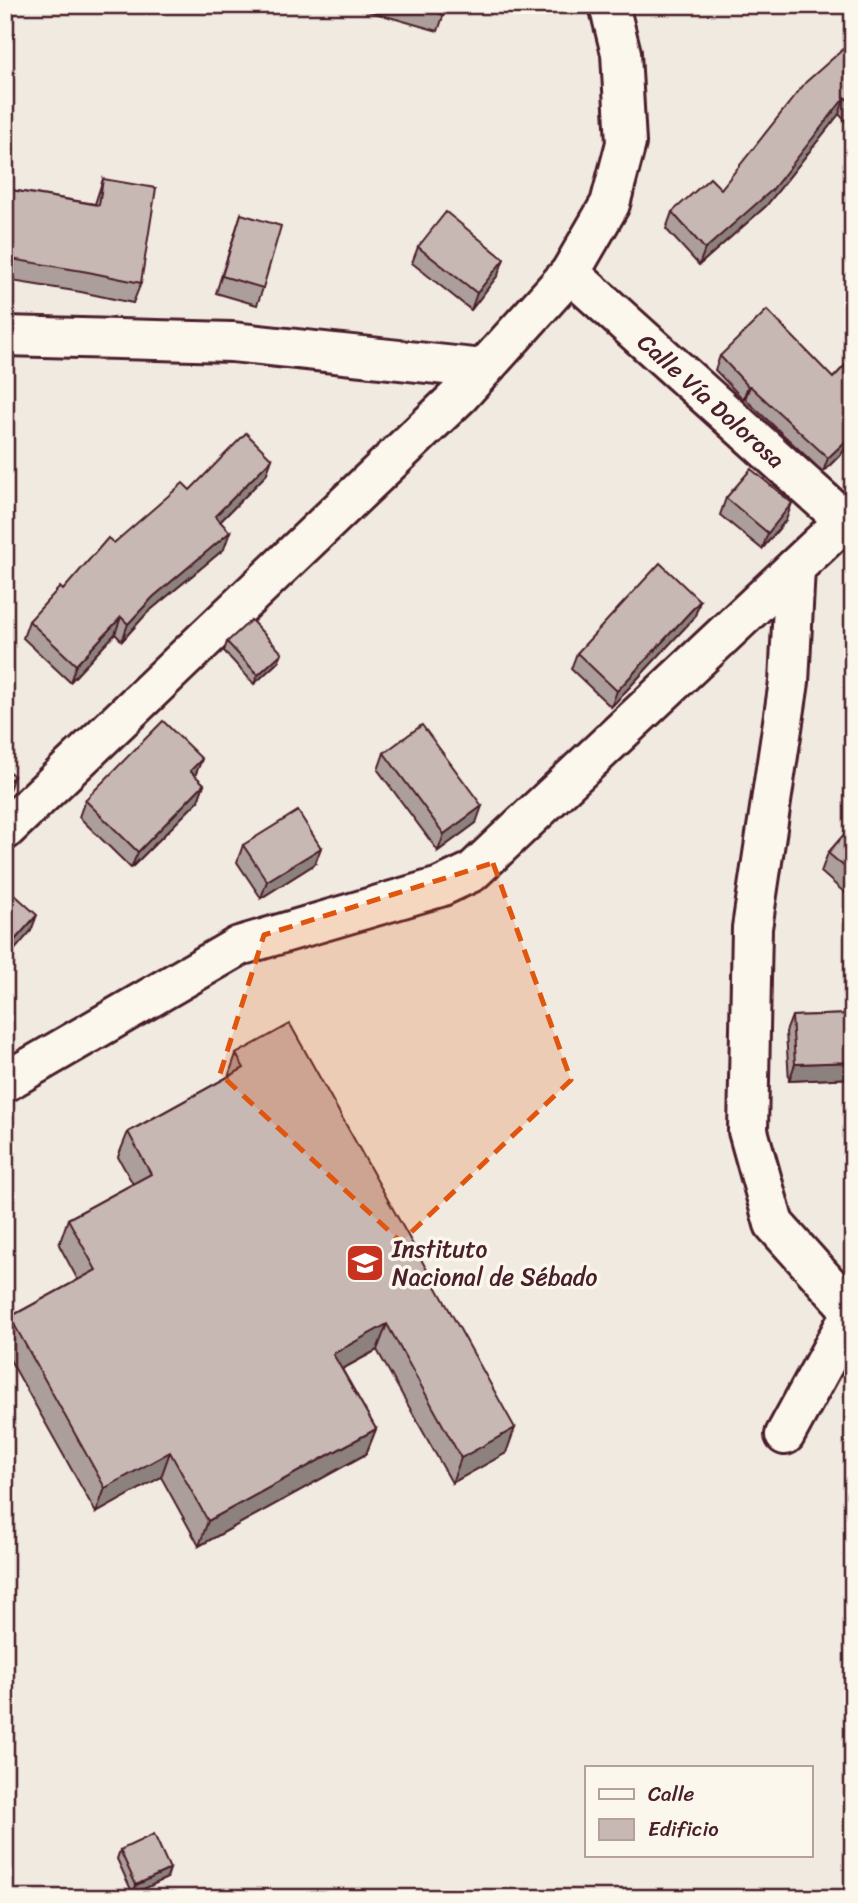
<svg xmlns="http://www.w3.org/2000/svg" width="858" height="1903" viewBox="0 0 858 1903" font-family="Sriracha,sans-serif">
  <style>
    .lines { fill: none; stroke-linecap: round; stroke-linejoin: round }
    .minor-casing { stroke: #4a1f2b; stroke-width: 44 }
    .minor { stroke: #fbf7ec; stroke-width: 38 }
    .wall { fill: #ac9e9a; stroke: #4a1f2b; stroke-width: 2 }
    .shaded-wall { fill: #8c817d; stroke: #4a1f2b; stroke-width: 2 }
    .building { fill: #c8b8b3; stroke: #4a1f2b; stroke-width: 2 }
    .marked { fill: #e0560e; fill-opacity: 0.2; stroke: #e0560e; stroke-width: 5; stroke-dasharray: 14 9; stroke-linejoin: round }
    .labels { text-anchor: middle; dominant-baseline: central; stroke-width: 7; stroke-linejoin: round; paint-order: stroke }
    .street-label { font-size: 24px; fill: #4a1f2b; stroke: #fbf7ec }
    .poi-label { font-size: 24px; fill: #4a1f2b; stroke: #fbf7ec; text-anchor: start }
  </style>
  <rect width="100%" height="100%" fill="#f0eae0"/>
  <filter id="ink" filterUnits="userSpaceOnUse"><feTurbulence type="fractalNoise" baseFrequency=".0143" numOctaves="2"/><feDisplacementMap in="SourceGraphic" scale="14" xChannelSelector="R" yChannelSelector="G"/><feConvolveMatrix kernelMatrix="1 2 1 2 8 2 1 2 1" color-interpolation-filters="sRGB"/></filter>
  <g filter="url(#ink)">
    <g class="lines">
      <g class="minor-casing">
        <g id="minor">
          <path d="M570 273 853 528"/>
          <path d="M5 336 232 342 483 369"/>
          <path d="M795 568 789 682 752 928 748 1131 774 1224 852 1311"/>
          <path d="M5 830 460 395 570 273 610 204 626 143 621 53 609 5"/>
          <path d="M5 1082 239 946 440 887 472 872 853 513"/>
          <path d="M785 1435 853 1310"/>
        </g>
      </g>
      <use href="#minor" class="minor"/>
    </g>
    <g class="wall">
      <path d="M354 5H447L438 31 354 7Z"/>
      <path d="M853 48V121L849 125 839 114 766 206 699 265 666 229 672 212 721 189Z"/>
      <path d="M103 179 141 283 133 303 81 292 5 280V189L95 204Z"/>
      <path d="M241 214 263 288 257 305 216 293Z"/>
      <path d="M418 247 498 275 471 310 412 263Z"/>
      <path d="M720 356 833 378 853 357V442L823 472 745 399H743L715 370Z"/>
      <path d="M272 459 266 475 220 522 224 549 147 613 122 641 115 634 70 682 23 638 29 621 114 543 190 490Z"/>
      <path d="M726 498 786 520 762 549 720 515Z"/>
      <path d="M700 601 694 618 611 707 571 669 577 653Z"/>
      <path d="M227 642 278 662 254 684 224 651Z"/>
      <path d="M384 753 476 823 438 851 378 770Z"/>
      <path d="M195 776 204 784 198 801 131 868 79 817 85 800Z"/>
      <path d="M853 824V900L821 872 828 853Z"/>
      <path d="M243 845 315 864 261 898 237 862Z"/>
      <path d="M853 1014V1078L789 1081 786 1032 792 1016Z"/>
      <path d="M236 1054 506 1453 452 1483 377 1350 342 1369 376 1429 366 1454 199 1546 161 1477 96 1513 5 1351V1330L10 1317 78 1280 59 1245 68 1219 133 1184 118 1157 128 1132 228 1077Z"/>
      <path d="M120 1850 167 1878 133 1894 117 1859Z"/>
    </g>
    <g class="shaded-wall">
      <path d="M845 97 839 114 766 206 699 265 705 249Z"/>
      <path d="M853 113V121L849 125Z"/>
      <path d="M504 259 498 275 471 310 477 293Z"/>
      <path d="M748 386H750L745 399H743Z"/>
      <path d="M853 434V442L823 472 828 458Z"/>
      <path d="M272 459 266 475 209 533 215 516Z"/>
      <path d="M792 503 786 520 762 549 768 533Z"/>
      <path d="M230 532 224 549 147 613 122 641 128 624 153 597Z"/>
      <path d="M700 601 694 618 611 707 617 691Z"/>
      <path d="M121 617 115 634 70 682 76 665Z"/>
      <path d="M282 653 278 662 254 684 258 675Z"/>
      <path d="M202 759 195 776 190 771Z"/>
      <path d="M14 776 8 793 5 796V785Z"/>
      <path d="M204 784 198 801 131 868 138 852Z"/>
      <path d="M482 806 476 823 438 851 444 834Z"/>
      <path d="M321 848 315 864 261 898 267 881Z"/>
      <path d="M37 915 31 931 5 961V951Z"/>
      <path d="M853 1062V1078L789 1081 795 1064Z"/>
      <path d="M387 1324 377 1350 324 1379 333 1354Z"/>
      <path d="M515 1428 506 1453 452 1483 461 1458Z"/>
      <path d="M376 1429 366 1454 199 1546 208 1521Z"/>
      <path d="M170 1452 161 1477 96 1513 105 1488Z"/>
      <path d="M170 1869 167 1878 133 1894 136 1885Z"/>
    </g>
    <g class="building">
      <path d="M409 5H447L444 15Z"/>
      <path d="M849 44 853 48V106L845 97 772 190 705 249 672 212 710 178 721 189 806 82Z"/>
      <path d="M103 179 156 188 141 283 88 272 5 258V189L99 205Z"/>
      <path d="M446 212 504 259 477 293 418 247Z"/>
      <path d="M241 214 281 226 263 288 222 276Z"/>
      <path d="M767 310 833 378 853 357V434L828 458 750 386H748L720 356Z"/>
      <path d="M246 433 272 459 215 516 230 532 153 597 128 624 121 617 76 665 29 621 60 587 63 590 108 538 114 543 183 483 190 490Z"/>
      <path d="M751 469 792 503 768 533 726 498Z"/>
      <path d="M660 563 700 601 617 691 577 653Z"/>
      <path d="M251 620 282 653 258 675 227 642Z"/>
      <path d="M163 721 202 759 190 771 204 784 138 852 85 800Z"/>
      <path d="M422 725 482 806 444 834 384 753Z"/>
      <path d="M5 768 14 776 5 785Z"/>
      <path d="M298 811 321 848 267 881 243 845Z"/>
      <path d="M853 824V874L828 853Z"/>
      <path d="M5 886 37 915 5 951Z"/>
      <path d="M853 1014V1062L795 1064 792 1016Z"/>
      <path d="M290 1024 515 1428 461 1458 387 1324 333 1354 376 1429 208 1521 170 1452 105 1488 10 1317 96 1270 68 1219 151 1174 128 1132 244 1068 236 1054Z"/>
      <path d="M154 1834 170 1869 136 1885 120 1850Z"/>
    </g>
  </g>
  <path class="marked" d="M493 863 571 1080 401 1242 220 1074 264 935Z"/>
  <defs>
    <g id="university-square" transform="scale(2.0125)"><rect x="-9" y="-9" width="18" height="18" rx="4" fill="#c8321e" stroke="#fbf7ec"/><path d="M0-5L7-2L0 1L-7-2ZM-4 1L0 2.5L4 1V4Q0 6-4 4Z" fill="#fff"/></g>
  </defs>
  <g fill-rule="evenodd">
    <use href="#university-square" x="365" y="1263"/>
  </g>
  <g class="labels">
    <g class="street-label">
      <text transform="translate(711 401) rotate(42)">Calle Vía Dolorosa</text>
    </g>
    <g class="poi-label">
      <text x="392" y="1249">Instituto<tspan x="392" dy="28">Nacional de Sébado</tspan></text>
    </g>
  </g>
  <rect width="858" height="1903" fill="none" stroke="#fbf7ec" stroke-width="28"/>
  <rect x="14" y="14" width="830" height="1875" fill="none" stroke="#4a1f2b" stroke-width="2.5" filter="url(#ink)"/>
  <rect x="585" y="1766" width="228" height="91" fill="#fbf7ec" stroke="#b4a19f" stroke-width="2"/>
  <rect x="599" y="1789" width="35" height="10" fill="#fbf7ec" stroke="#b4a19f" stroke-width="2"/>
  <text x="648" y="1801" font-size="21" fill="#4a1f2b">Calle</text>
  <rect x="599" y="1819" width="35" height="21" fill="#c8b8b3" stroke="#b4a19f" stroke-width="2"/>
  <text x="648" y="1836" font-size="21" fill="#4a1f2b">Edificio</text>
</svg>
